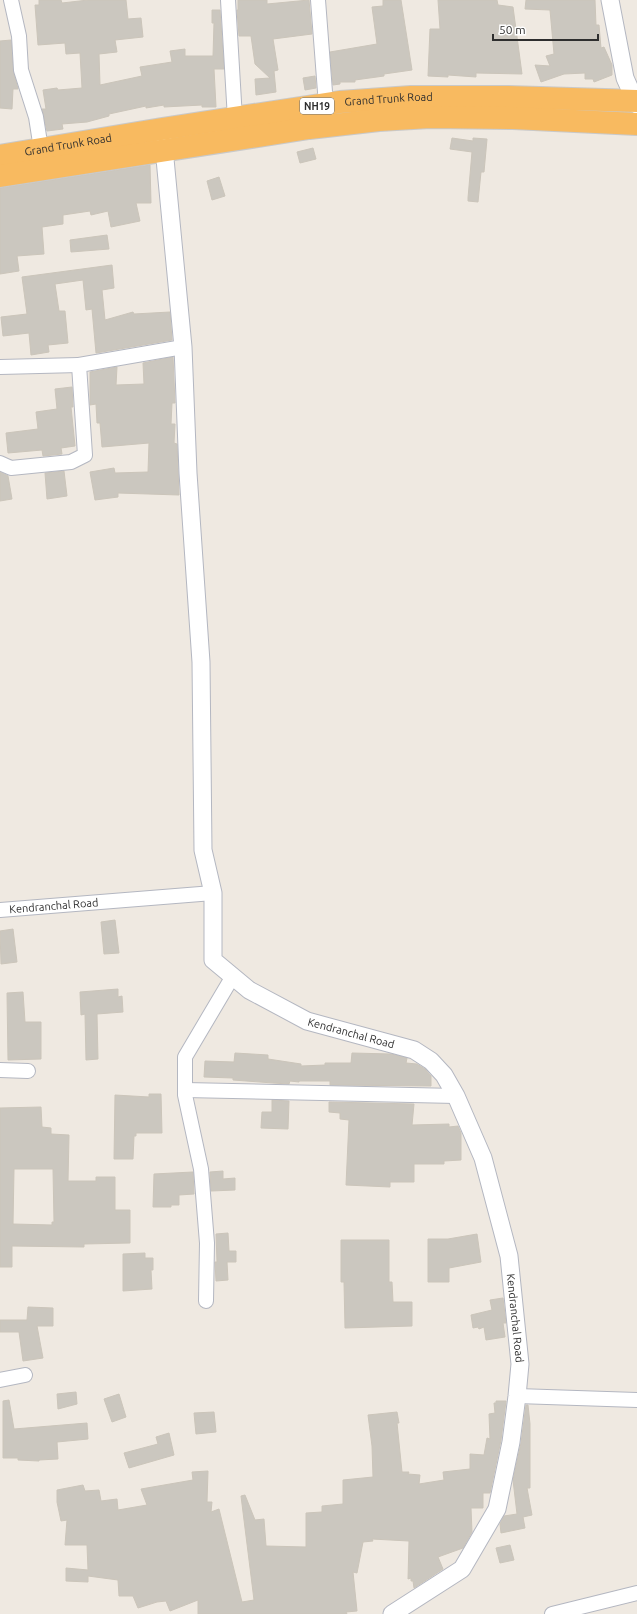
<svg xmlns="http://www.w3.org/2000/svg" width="637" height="1614" viewBox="0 0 637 1614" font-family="Ubuntu,sans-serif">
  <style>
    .building { fill: #cbc7bf; stroke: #cbc5ba; fill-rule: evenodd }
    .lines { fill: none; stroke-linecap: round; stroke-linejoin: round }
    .minor-casing { stroke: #b4b7c1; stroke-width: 16 }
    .tertiary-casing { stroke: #b4b7c1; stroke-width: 19 }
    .trunk-casing { stroke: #c9c9c9; stroke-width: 24 }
    .minor { stroke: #fff; stroke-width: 14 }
    .tertiary { stroke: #fff; stroke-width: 17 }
    .trunk { stroke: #f8ba60; stroke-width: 22 }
    .labels { text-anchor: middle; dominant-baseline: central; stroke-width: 3; stroke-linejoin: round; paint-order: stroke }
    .shield { fill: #fff; stroke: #6d6d6d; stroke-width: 1 }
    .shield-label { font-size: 10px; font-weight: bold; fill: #2e2e2e }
    .street-label { font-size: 11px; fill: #2e2e2e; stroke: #fff }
  </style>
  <rect width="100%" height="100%" fill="#efe9e1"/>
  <g class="building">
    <path d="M39 0H61L62 3 88 0H126L128 19 141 18 143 37 115 40 117 52 99 54 100 85 142 76 140 67 172 62 170 51 185 49V56H213L214 23H212V10H220L224 69H214L216 107H202V105L164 107V105L146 108V106L109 114V116L87 122 62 124 63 129 47 131 42 109H46L43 90 57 88 58 90 82 88 80 53 66 54 65 43 38 45 35 5H39Z"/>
    <path d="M238 0H267V4L309 0 312 34 273 39 278 70 274 71 276 92 256 95 255 79 270 78 255 64 251 36H239L237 10H238Z"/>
    <path d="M383 0H401L412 70 384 74V76L355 80V82H340V84L333 85 330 52 377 44 372 7 383 6Z"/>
    <path d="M438 0H497L498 5 513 7 522 74 476 73V77L448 75V77L428 76 430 29H440Z"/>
    <path d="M526 0H595L596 25H599L601 48 604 47 612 65V75L594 82 593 79H585V73L564 74 541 82 535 65 550 66 546 56 554 54 550 10 525 9Z"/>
    <path d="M11 40 13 70 18 89H13L12 109 0 108V41Z"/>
    <path d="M315 76 316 88 305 90 303 78Z"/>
    <path d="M452 138 473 141V138L487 139 484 172H481L478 202 468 201V198L472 152 450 149Z"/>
    <path d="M313 148 316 159 300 163 297 152Z"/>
    <path d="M150 165 151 203H136L140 221 111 227 108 211 91 215 90 211 63 215V224L42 227 44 254 17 256 19 271 0 274V188Z"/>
    <path d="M219 177 225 196 212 200 207 181Z"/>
    <path d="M107 235 109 249 71 252 70 240Z"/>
    <path d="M112 265 114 288 102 290 105 320 133 312 134 314 170 312 172 340 96 353 92 309 86 310 83 280 55 284 59 311H65L68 343 48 345 49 352 31 355 29 333 3 336 1 317 27 314 22 277Z"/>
    <path d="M173 357 175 403H172L171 424H175L174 443 177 444 179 495 118 493V497L95 500 90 472 114 468 115 473 148 472 149 443 102 447 100 423H97L96 404 90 405V372L117 367 116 385 144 384 143 363Z"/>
    <path d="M72 387 73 407H71L75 446 61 448 62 454 43 456 42 450 8 453 6 433 38 429 36 412 57 409 55 389Z"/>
    <path d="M64 471 67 496 47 499 45 473Z"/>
    <path d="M0 472 8 476 12 499 0 501Z"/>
    <path d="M115 920 119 953 104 954 101 922Z"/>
    <path d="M13 929 17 962 1 964 0 931Z"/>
    <path d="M118 989V997L122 996 123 1012 97 1014 98 1059 86 1060 85 1014 81 1015 80 992Z"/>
    <path d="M23 992 25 1022H41V1059L8 1060 7 993Z"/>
    <path d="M235 1053 268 1055V1059L301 1064V1066L325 1065V1063H351L352 1053 391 1054 407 1058 406 1063 417 1064 425 1069 431 1076V1086L330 1085V1081H299V1082L290 1081 289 1084 273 1083 233 1080V1078L204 1077 205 1061 234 1062Z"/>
    <path d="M149 1094H161L162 1133H136V1136H134L133 1159H114L115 1095 149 1097Z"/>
    <path d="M272 1100 289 1101 288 1129 261 1128 262 1112H272Z"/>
    <path d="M329 1102 414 1104 412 1125 449 1124V1127L458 1126 461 1133V1160L444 1161V1164H414V1182H390V1187L346 1185 349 1120 340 1119V1113L329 1112Z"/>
    <path d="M41 1107 42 1127 51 1128V1134L69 1135 68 1181H96V1177H115V1210H130V1243L84 1244V1247L12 1246V1267H0V1108ZM14 1169H53L54 1222H52V1225L13 1224Z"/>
    <path d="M223 1171V1179L235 1178V1190L211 1191 210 1172Z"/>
    <path d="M193 1172 194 1194 179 1195V1205H171V1207H153L154 1174Z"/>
    <path d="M228 1233 229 1251H236V1262H227L228 1280 216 1281 215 1262H217L216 1234Z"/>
    <path d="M477 1234 481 1262 449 1268V1282H428V1239H448Z"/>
    <path d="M341 1240H389V1282H392L393 1302H412V1326L345 1328 344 1282H341Z"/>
    <path d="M145 1253V1258H153V1270H151L152 1289 123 1291V1254Z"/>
    <path d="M503 1298 506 1323H503L505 1337 486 1340 484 1327 479 1329 478 1327 473 1328 471 1315 492 1310 490 1300Z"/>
    <path d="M28 1307 53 1308V1326H37L43 1358 23 1361 19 1332H0V1320H27Z"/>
    <path d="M76 1392 77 1404 58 1409 57 1394Z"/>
    <path d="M119 1394 126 1417 112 1422 104 1399Z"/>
    <path d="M9 1400 14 1429 87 1423 88 1439 57 1442 58 1459 39 1460V1461L18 1460V1458H3V1401Z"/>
    <path d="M496 1401H506L501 1440 490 1493H483V1508H471L472 1532 463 1548 438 1557 443 1569 414 1588 413 1581H411V1578L408 1579 409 1541 372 1539 373 1541 363 1542 357 1573 353 1572 357 1611 346 1612 347 1614H198V1600L170 1611 166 1601 157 1602 138 1608 133 1596H119L118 1580 88 1576V1582L66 1581V1568L88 1570 87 1545H65L67 1520 61 1521 57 1502V1490L83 1485 85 1491 99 1490 101 1501 117 1499 118 1510 147 1505 141 1489 193 1480 192 1472 208 1471 207 1502H212L211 1512 219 1509 242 1602 254 1600 241 1496 245 1495 255 1520 264 1519 266 1546 306 1547V1513L322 1512V1506L343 1504V1480L373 1477 372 1446 368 1415 397 1412 399 1423H397L402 1472H409L408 1474 420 1475 419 1484 444 1480 443 1472 470 1469V1454L484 1455 487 1438 490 1439 489 1414 495 1413 494 1403H496Z"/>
    <path d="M526 1405H528L530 1424V1488H527L532 1515 523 1517 525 1528 501 1533 500 1524 504 1516 517 1514 513 1480 521 1443Z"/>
    <path d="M214 1412 216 1432 196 1434 194 1413Z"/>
    <path d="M169 1433 174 1455 129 1468 124 1453 158 1444 156 1437Z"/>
    <path d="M510 1545 514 1560 500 1563 496 1548Z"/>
  </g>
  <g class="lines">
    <g class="minor-casing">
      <g id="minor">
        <path d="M11 0 19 36 21 70 36 117 41 149"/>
        <path d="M228 0 235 119"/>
        <path d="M318 0 326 105"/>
        <path d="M0 367 79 365"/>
        <path d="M0 463 11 468 71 462 85 455 79 365 183 347"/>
        <path id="s1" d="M0 910 213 893"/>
        <path d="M0 1070 28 1071"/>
        <path d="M185 1090 456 1096"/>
        <path d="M206 1301 207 1243 201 1169 185 1095V1057L233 976"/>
        <path d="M0 1380 25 1375"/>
        <path d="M517 1396 637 1400"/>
        <path d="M552 1614 637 1593"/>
      </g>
    </g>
    <g class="tertiary-casing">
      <g id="tertiary">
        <path d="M610 0 625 78 637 105"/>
        <path id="s2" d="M163 138 183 347 188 473 201 662 203 850 213 893V960L249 990 307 1021 414 1050 431 1061 444 1075 456 1096 483 1158 509 1256 520 1364 517 1396 511 1442 497 1509 462 1569 392 1614"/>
      </g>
    </g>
    <g class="trunk-casing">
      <g id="trunk">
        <path id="s3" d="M0 156 162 129 340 102 411 97H508L637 101"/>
        <path d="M0 176 309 128 379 120 430 117 513 118 637 124"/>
      </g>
    </g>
    <use href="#minor" class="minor"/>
    <use href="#tertiary" class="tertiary"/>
    <use href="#trunk" class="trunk"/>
  </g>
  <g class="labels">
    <rect class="shield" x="300" y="98" width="34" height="16" rx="3"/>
    <g class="shield-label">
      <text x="317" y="106">NH19</text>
    </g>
    <g class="street-label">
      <text stroke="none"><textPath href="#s3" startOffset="393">Grand Trunk Road</textPath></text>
      <text stroke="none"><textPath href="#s3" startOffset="69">Grand Trunk Road</textPath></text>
      <text stroke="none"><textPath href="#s1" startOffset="54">Kendranchal Road</textPath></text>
      <text stroke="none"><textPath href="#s2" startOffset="983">Kendranchal Road</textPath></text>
      <text stroke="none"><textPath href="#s2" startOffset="1343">Kendranchal Road</textPath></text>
    </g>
  </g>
  <path d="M493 34v6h105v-6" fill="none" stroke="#2e2e2e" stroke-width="2"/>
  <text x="499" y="34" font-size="12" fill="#2e2e2e" stroke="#ffffff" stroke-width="3" paint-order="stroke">50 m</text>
</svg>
